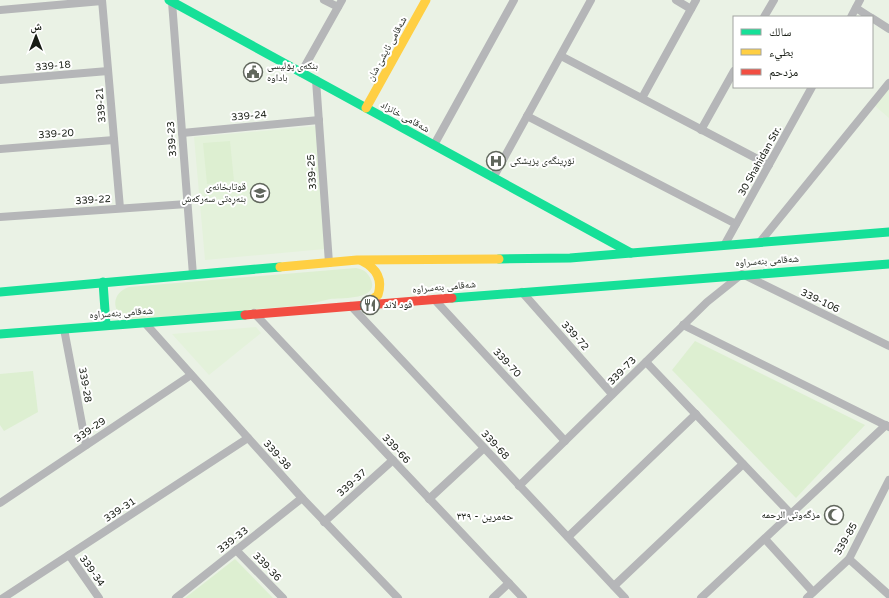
<svg xmlns="http://www.w3.org/2000/svg" width="889" height="598" viewBox="0 0 889 598" font-family="'Varela Round','Noto Naskh Arabic',sans-serif">
  <style>
    .built { fill: #e4f2db }
    .green { fill: #ddefd1 }
    .lines { fill: none; stroke-linecap: round; stroke-linejoin: round }
    .street { stroke: #b5b6b8; stroke-width: 8 }
    .fast { stroke: #16e098; stroke-width: 9 }
    .slow { stroke: #ffcf43; stroke-width: 9 }
    .jam { stroke: #f24e42; stroke-width: 9 }
    .labels { text-anchor: middle; dominant-baseline: central; stroke-width: 4; stroke-linejoin: round; paint-order: stroke }
    .street-label { font-size: 10px; fill: #171c14; stroke: #fff }
    .poi-label { font-size: 10px; fill: #171c14; stroke: #fff; text-anchor: start }
    .neighbourhood-label { font-size: 11px; fill: #171c14; stroke: #fff }
  </style>
  <rect width="100%" height="100%" fill="#eaf2e5"/>
  <g class="built">
    <path d="M889 86V118L874 105Z"/>
    <path d="M317 126 325 249 205 260 194 137Z"/>
    <path d="M256 327 261 333 209 375 172 334Z"/>
  </g>
  <g class="green">
    <path d="M230 141 234 181 207 184 203 143Z"/>
    <path d="M356 268C362 269 366 271 369 276 384 300 342 298 330 299 322 301 314 303 306 305L127 320C111 312 111 293 129 287Z"/>
    <path d="M695 341 865 425 796 498 672 370Z"/>
    <path d="M33 371 38 412 4 431 0 425V374Z"/>
    <path d="M235 559 273 598H185Z"/>
  </g>
  <g class="lines">
    <g class="street">
      <path d="M102 0 120 208"/>
      <path d="M324 0 338 7"/>
      <path d="M676 0 691 9"/>
      <path d="M172 2 193 275"/>
      <path d="M856 8 870 17"/>
      <path d="M0 10 102 1"/>
      <path d="M764 17 774 0"/>
      <path d="M851 17 860 0"/>
      <path d="M872 18 889 29"/>
      <path d="M561 56 769 165"/>
      <path d="M301 73 342 0"/>
      <path d="M0 80 108 71"/>
      <path d="M316 80 329 263"/>
      <path d="M642 98 696 0"/>
      <path d="M527 116 736 224"/>
      <path d="M701 130 734 71"/>
      <path d="M182 133 319 120"/>
      <path d="M434 145 514 0"/>
      <path d="M0 149 114 140"/>
      <path d="M493 178 591 0"/>
      <path d="M0 217 187 204"/>
      <path d="M760 242 889 83"/>
      <path d="M725 244 812 87"/>
      <path d="M522 292 612 394"/>
      <path d="M434 299 565 441"/>
      <path d="M351 306 625 598"/>
      <path d="M254 313 523 598"/>
      <path d="M145 323 302 498 398 598"/>
      <path d="M683 325 889 427"/>
      <path d="M64 329 86 445"/>
      <path d="M646 362 791 514"/>
      <path d="M519 486 707 302 742 274 889 346"/>
      <path d="M429 499 484 448"/>
      <path d="M0 503 191 375"/>
      <path d="M324 522 393 460"/>
      <path d="M568 537 696 414"/>
      <path d="M765 539 813 592"/>
      <path d="M236 550 283 598"/>
      <path d="M69 555 99 598"/>
      <path d="M849 559 889 595"/>
      <path d="M614 586 743 464"/>
      <path d="M3 598 248 438"/>
      <path d="M176 598 302 498"/>
      <path d="M493 598 509 583"/>
      <path d="M701 598 886 425"/>
      <path d="M807 598 849 559 889 480"/>
    </g>
    <g class="fast">
      <path d="M169 0 631 253"/>
      <path d="M499 259 570 258 889 232"/>
      <path d="M103 282 106 325"/>
      <path d="M0 292 280 267"/>
      <path d="M452 298 889 264"/>
      <path d="M0 334 245 315"/>
    </g>
    <g class="slow">
      <path d="M366 108 426 0"/>
      <path d="M362 261C376 268 383 279 378 295L366 304"/>
      <path d="M280 267 357 260 499 259"/>
    </g>
    <path class="jam" d="M245 315 452 298"/>
  </g>
  <defs>
    <g id="civic-ring" transform="scale(1)"><circle r="9.5" fill="#fff" stroke="#61675d" stroke-width="1.5"/><path d="M-.6-6.5H3V-4.5H.6V-3L4-1V1h2V6H-6V1h2V-1L-.6-3ZM-1.2 2.5V6h2.4V2.5Z" fill="#61675d"/></g>
    <g id="hospital-ring" transform="scale(1)"><circle r="9.5" fill="#fff" stroke="#61675d" stroke-width="1.5"/><path d="M-5-5h3v3.5h4V-5h3V5h-3V1.5h-4V5h-3Z" fill="#61675d"/></g>
    <g id="school-ring" transform="scale(1)"><circle r="9.5" fill="#fff" stroke="#61675d" stroke-width="1.5"/><path d="M0-5L7-2L0 1L-7-2ZM-4 1L0 2.5L4 1V4Q0 6-4 4Z" fill="#61675d"/></g>
    <g id="restaurant-ring" transform="scale(1)"><circle r="9.5" fill="#fff" stroke="#61675d" stroke-width="1.5"/><path d="M-5-6h1v4h1v-4h1v4h1v-4h1v5L-1.5 .5V6h-2V.5L-5-1ZM5-6V6H3V1.5H1.5Q1.5-4 5-6Z" fill="#61675d"/></g>
    <g id="mosque-ring" transform="scale(1)"><circle r="9.5" fill="#fff" stroke="#61675d" stroke-width="1.5"/><path d="M3.5-4.9A6 6 0 1 0 3.5 4.9A5 5 0 1 1 3.5-4.9Z" fill="#61675d"/></g>
  </defs>
  <g fill-rule="evenodd">
    <use href="#civic-ring" x="253" y="72"/>
    <use href="#hospital-ring" x="496" y="161"/>
    <use href="#school-ring" x="260" y="193"/>
    <use href="#restaurant-ring" x="370" y="305"/>
    <use href="#mosque-ring" x="834" y="515"/>
  </g>
  <g class="labels">
    <g class="street-label">
      <text transform="translate(387 49) rotate(-61)">شەقامی ئایشێ شان</text>
      <text transform="translate(53 66) rotate(-5)">339-18</text>
      <text transform="translate(101 105) rotate(-95)">339-21</text>
      <text transform="translate(249 116) rotate(-5)">339-24</text>
      <text transform="translate(405 117) rotate(29)">شەقامی خانزاد</text>
      <text transform="translate(56 134) rotate(-4)">339-20</text>
      <text transform="translate(172 139) rotate(-94)">339-23</text>
      <text transform="translate(760 161) rotate(-61)">30 Shahidan Str.</text>
      <text transform="translate(312 172) rotate(-94)">339-25</text>
      <text transform="translate(93 200) rotate(-4)">339-22</text>
      <text transform="translate(767 261) rotate(-4)">شەقامی بنەسراوە</text>
      <text transform="translate(444 287) rotate(-5)">شەقامی بنەسراوە</text>
      <text transform="translate(820 301) rotate(26)">339-106</text>
      <text transform="translate(121 313) rotate(-4)">شەقامی بنەسراوە</text>
      <text transform="translate(575 336) rotate(48)">339-72</text>
      <text transform="translate(507 363) rotate(47)">339-70</text>
      <text transform="translate(622 371) rotate(-45)">339-73</text>
      <text transform="translate(85 385) rotate(80)">339-28</text>
      <text transform="translate(90 430) rotate(-34)">339-29</text>
      <text transform="translate(495 445) rotate(47)">339-68</text>
      <text transform="translate(396 449) rotate(47)">339-66</text>
      <text transform="translate(277 455) rotate(48)">339-38</text>
      <text transform="translate(352 483) rotate(-42)">339-37</text>
      <text transform="translate(120 510) rotate(-33)">339-31</text>
      <text transform="translate(846 539) rotate(-60)">339-85</text>
      <text transform="translate(233 540) rotate(-38)">339-33</text>
      <text transform="translate(267 567) rotate(46)">339-36</text>
      <text transform="translate(92 571) rotate(55)">339-34</text>
    </g>
    <g class="poi-label">
      <text x="267" y="66">بنکەی پۆلیسی<tspan x="267" dy="12">باداوە</tspan></text>
      <text x="510" y="161">نۆڕینگەی پزیشکی</text>
      <text x="246" y="187" text-anchor="end">قوتابخانەی<tspan x="246" dy="12">بنەڕەتی سەرکەش</tspan></text>
      <text x="384" y="305">فود لاند</text>
      <text x="820" y="515" text-anchor="end">مزگەوتی الرحمە</text>
    </g>
    <g class="neighbourhood-label">
      <text x="485" y="516">حەمرین - ٣٣٩</text>
    </g>
  </g>
  <rect x="733" y="16" width="140" height="72" fill="#ffffff" stroke="#a2a4a1"/>
  <rect x="741" y="29" width="20" height="6" fill="#16e098" stroke="#a2a4a1"/>
  <text x="769" y="36" font-size="12" fill="#171c14">سالك</text>
  <rect x="741" y="49" width="20" height="6" fill="#ffcf43" stroke="#a2a4a1"/>
  <text x="769" y="56" font-size="12" fill="#171c14">بطيء</text>
  <rect x="741" y="69" width="20" height="6" fill="#f24e42" stroke="#a2a4a1"/>
  <text x="769" y="76" font-size="12" fill="#171c14">مزدحم</text>
  <g transform="translate(36 36)" stroke="#ffffff" stroke-width="3" paint-order="stroke">
  <path d="M0-3L7 15L0 10L-7 15Z" fill="#171c14"/>
  <text y="-6" font-size="11" font-weight="bold" text-anchor="middle" fill="#171c14">ش</text>
  </g>
</svg>
